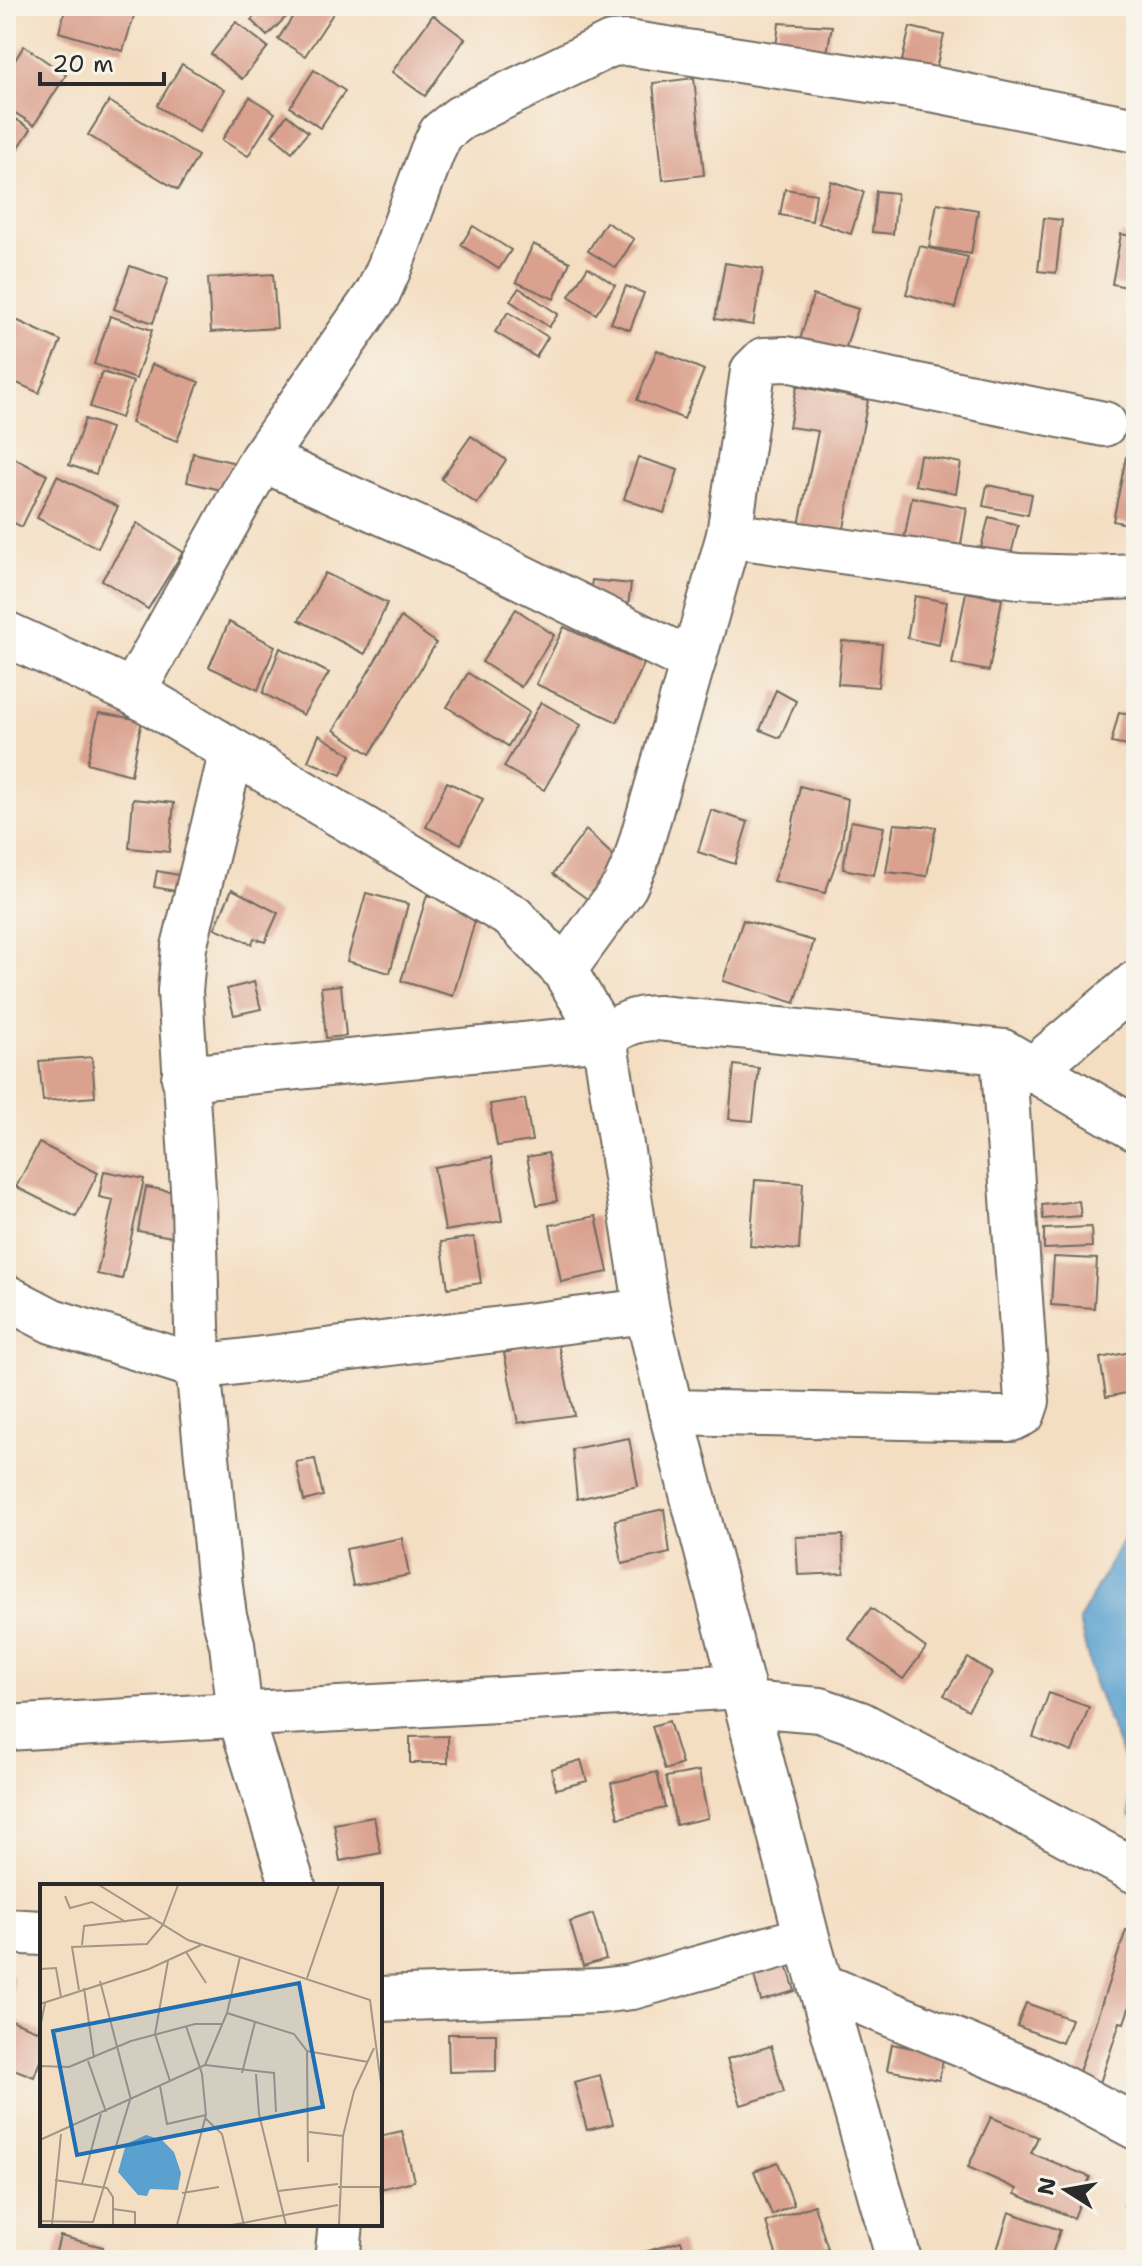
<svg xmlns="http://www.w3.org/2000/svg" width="1142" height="2266" viewBox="0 0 1142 2266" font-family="'Shantell Sans',sans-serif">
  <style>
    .water { fill: #5aa1d0; stroke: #42667e; stroke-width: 2 }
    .building { fill: #daa18f }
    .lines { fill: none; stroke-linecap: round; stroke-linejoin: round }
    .minor-casing { stroke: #716a60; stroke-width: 48 }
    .minor { stroke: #fff; stroke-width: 44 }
    .inset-road { fill: none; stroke: #a49686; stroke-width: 2 }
    .view { fill: #1f6fb2; fill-opacity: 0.15; stroke: #1f6fb2; stroke-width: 4 }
    .inset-edge { fill: none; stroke: #2b2b2b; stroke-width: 4 }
  </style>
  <rect width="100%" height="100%" fill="#f7f3e8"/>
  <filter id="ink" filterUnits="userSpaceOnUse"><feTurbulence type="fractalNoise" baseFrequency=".0125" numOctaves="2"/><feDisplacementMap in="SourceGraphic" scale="16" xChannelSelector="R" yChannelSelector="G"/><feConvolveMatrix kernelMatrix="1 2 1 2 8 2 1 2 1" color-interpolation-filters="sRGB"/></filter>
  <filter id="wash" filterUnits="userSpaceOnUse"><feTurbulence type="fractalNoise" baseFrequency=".006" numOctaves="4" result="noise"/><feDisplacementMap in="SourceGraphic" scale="32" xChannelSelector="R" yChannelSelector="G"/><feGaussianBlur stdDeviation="1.8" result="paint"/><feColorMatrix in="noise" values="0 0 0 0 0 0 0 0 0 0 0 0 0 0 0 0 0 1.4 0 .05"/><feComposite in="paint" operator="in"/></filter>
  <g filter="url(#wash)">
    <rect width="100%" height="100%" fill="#f4dec2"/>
    <path class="water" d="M1136 1515V1819L1130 1816 1129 1773 1094 1683 1079 1621Z"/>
    <g id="blocks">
      <g class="building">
        <path d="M66 6H137L123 51 59 32Z"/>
        <path d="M265 6H297L267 36 251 20Z"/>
        <path d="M300 6H338L305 56 278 39Z"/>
        <path d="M433 15 465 39 425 96 392 72Z"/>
        <path d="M236 22 268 47 242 79 211 54Z"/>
        <path d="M779 23 832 26 826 58 775 55Z"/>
        <path d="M910 27 944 35 934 77 900 69Z"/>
        <path d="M24 46 66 75 34 125 6 107V74Z"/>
        <path d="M182 64 224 90 199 132 157 106Z"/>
        <path d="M314 70 345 91 320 128 290 107Z"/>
        <path d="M694 78 704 175 663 180 653 83Z"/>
        <path d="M250 97 275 113 248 156 222 140Z"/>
        <path d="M109 101 198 156 178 190 88 135Z"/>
        <path d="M6 113 31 129 11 159 6 156Z"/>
        <path d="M287 115 308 132 292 152 272 135Z"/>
        <path d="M831 181 864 192 851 234 818 223Z"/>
        <path d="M785 189 816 194 812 221 780 215Z"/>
        <path d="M876 191 897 193 893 234 872 232Z"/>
        <path d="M937 203 978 210 971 254 929 247Z"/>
        <path d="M1044 218 1062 220 1056 273 1038 271Z"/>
        <path d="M606 222 634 239 616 268 588 251Z"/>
        <path d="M473 226 511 250 499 269 461 245Z"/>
        <path d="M1121 234 1136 237V289L1112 284Z"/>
        <path d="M533 244 570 262 554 299 516 282Z"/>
        <path d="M920 246 968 257 955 308 906 294Z"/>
        <path d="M725 263 763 269 753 325 715 319Z"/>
        <path d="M130 266 168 279 153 323 114 309Z"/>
        <path d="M588 267 615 285 596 314 569 296Z"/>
        <path d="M273 274 277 328 211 332 208 278Z"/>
        <path d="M626 286 644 293 630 330 611 323Z"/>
        <path d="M519 288 558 314 549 327 510 301Z"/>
        <path d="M813 295 858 309 844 353 800 340Z"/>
        <path d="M508 312 548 337 536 357 495 332Z"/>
        <path d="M110 316 152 330 136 379 94 364Z"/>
        <path d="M14 319 61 341 39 393 6 378V337Z"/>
        <path d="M657 350 704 370 684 419 637 400Z"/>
        <path d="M152 364 199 382 177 441 131 423Z"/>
        <path d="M102 372 133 382 121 418 90 407Z"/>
        <path d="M797 386 868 400 842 539 798 530 818 431 789 427Z"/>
        <path d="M85 419 111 428 96 474 69 465Z"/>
        <path d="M471 436 506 460 477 504 441 479Z"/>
        <path d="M193 453 236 463 229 492 187 482Z"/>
        <path d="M6 454 47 475 22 527 6 519Z"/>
        <path d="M920 455 961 463 956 493 915 485Z"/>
        <path d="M638 457 678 470 664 513 624 499Z"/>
        <path d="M1126 457 1136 459V526L1113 521Z"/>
        <path d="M57 476 118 507 98 548 37 518Z"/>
        <path d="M987 485 1032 494 1028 515 983 506Z"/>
        <path d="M912 497 967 508 960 550 904 540Z"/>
        <path d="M989 517 1018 525 1010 559 980 551Z"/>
        <path d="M137 523 183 552 148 609 102 580Z"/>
        <path d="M325 573 387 603 365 654 299 620Z"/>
        <path d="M592 580 631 584 628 606 589 602Z"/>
        <path d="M966 592 1002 599 989 671 952 664Z"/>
        <path d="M915 596 947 602 939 645 907 638Z"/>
        <path d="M516 609 554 635 521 687 482 662Z"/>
        <path d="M401 617 436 643 370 754 334 730Z"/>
        <path d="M229 622 275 646 258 690 209 667Z"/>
        <path d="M564 627 644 664 617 722 536 684Z"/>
        <path d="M842 641 882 644 878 687 838 684Z"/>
        <path d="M280 648 329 673 303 715 263 693Z"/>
        <path d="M468 673 529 712 508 746 447 707Z"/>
        <path d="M776 690 796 701 780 738 760 730Z"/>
        <path d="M541 702 581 725 544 790 504 767Z"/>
        <path d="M1119 712 1136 715V747L1111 743Z"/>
        <path d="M99 713 142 720 131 775 87 763Z"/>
        <path d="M319 735 351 755 341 775 308 761Z"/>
        <path d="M447 782 483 799 461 844 426 827Z"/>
        <path d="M800 786 848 799 841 849 825 893 773 881 791 833Z"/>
        <path d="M133 799 174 803 169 852 129 848Z"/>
        <path d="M711 810 748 822 735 864 698 852Z"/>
        <path d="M851 821 884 827 874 875 843 869Z"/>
        <path d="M894 824 936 827 927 876 886 872Z"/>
        <path d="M586 830 621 863 590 901 553 874Z"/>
        <path d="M157 871 189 877 186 893 154 887Z"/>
        <path d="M232 889 278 913 265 942 254 938 252 944 215 928Z"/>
        <path d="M366 893 408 904 390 973 347 961Z"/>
        <path d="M427 895 478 911 453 996 401 981Z"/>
        <path d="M743 920 814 941 795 1003 723 981Z"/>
        <path d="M254 982 261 1009 234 1015 227 989Z"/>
        <path d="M341 985 346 1036 326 1038 321 987Z"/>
        <path d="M92 1057 95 1097 43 1101 39 1061Z"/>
        <path d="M734 1065 759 1068 753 1121 729 1119Z"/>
        <path d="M525 1099 532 1141 497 1146 490 1104Z"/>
        <path d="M39 1143 98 1173 76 1217 16 1187Z"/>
        <path d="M548 1153 557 1201 537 1205 527 1157Z"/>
        <path d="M492 1157 502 1221 445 1231 434 1167Z"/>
        <path d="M104 1171 144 1179 122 1279 97 1274 113 1200 99 1197Z"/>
        <path d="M755 1180 803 1183 799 1250 750 1246Z"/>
        <path d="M146 1187 186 1194 178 1238 138 1231Z"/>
        <path d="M1079 1201 1081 1216 1043 1219 1042 1205Z"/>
        <path d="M596 1216 608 1272 561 1282 550 1225Z"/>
        <path d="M1091 1227 1092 1247 1044 1249V1229Z"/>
        <path d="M474 1237 481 1283 448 1288 441 1242Z"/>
        <path d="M1054 1257 1097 1259 1094 1308 1051 1305Z"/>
        <path d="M557 1340 574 1415 518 1423 504 1353Z"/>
        <path d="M1136 1351V1391L1106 1397 1100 1358Z"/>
        <path d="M629 1438 638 1486 577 1499 572 1449Z"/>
        <path d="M315 1459 323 1496 304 1501 296 1462Z"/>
        <path d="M664 1509 670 1553 622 1564 615 1520Z"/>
        <path d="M843 1535 844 1573 798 1575 796 1537Z"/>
        <path d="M402 1538 409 1575 353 1586 346 1549Z"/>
        <path d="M871 1608 926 1648 903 1679 849 1639Z"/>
        <path d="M968 1658 992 1673 968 1710 944 1695Z"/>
        <path d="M1049 1693 1089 1707 1072 1752 1033 1737Z"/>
        <path d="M669 1721 682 1764 665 1770 652 1726Z"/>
        <path d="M448 1736V1763H410V1737Z"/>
        <path d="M581 1760 587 1781 556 1789 551 1769Z"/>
        <path d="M699 1771 708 1818 676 1825 666 1777Z"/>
        <path d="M657 1772 665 1808 618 1818 611 1783Z"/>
        <path d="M374 1817 381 1853 340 1861 334 1824Z"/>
        <path d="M593 1914 606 1959 583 1966 570 1922Z"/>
        <path d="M1126 1930 1136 1933V1987L1124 2023 1120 2022 1096 2095 1074 2087Z"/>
        <path d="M787 1965 795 1991 761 2001 754 1976Z"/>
        <path d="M6 1975 13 1976 11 2020 6 2019Z"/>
        <path d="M1026 2003 1071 2019 1062 2043 1017 2026Z"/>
        <path d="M11 2020 42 2032V2055L34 2077 6 2066V2031Z"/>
        <path d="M448 2034H496V2071L449 2072Z"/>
        <path d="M892 2044 944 2054 939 2080 887 2070Z"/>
        <path d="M771 2046 784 2092 741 2105 727 2059Z"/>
        <path d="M600 2075 613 2124 587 2130 574 2082Z"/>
        <path d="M991 2117 1038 2137 1031 2153 1090 2177 1074 2218 1015 2194 1017 2189 968 2167Z"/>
        <path d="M402 2131 414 2181 380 2189V2136Z"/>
        <path d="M778 2162 794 2205 772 2215 754 2171Z"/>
        <path d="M1136 2182V2211L1124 2205Z"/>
        <path d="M814 2205 828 2249 794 2260H778L766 2222Z"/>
        <path d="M1009 2212 1060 2230 1050 2260H994Z"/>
        <path d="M60 2236 103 2247 100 2260H54Z"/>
        <path d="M681 2241 687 2260H637L635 2255Z"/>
      </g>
    </g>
  </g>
  <g filter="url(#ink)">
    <use href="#blocks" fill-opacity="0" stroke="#716a60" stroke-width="2"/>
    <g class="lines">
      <g class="minor-casing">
        <g id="minor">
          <path d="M262 459 464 549 693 662"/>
          <path d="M729 535 1018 576 1092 578 1136 576"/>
          <path d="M6 634 133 692 513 917 564 970 604 1037 647 1311 671 1412 807 1938 899 2260"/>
          <path d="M133 692 262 459 378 293 390 266 432 152 441 133 460 118 611 44 627 43 936 90 1136 130"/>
          <path d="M232 751 184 947 180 991 194 1204 198 1367 220 1586 224 1616 232 1644 240 1716 293 1886"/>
          <path d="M564 970 625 886 636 861 729 535 753 371 764 360 786 359 1104 424"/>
          <path d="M1033 1069 1136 983"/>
          <path d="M184 1078 604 1037C622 1025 635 1018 658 1018L1003 1052 1136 1129"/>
          <path d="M6 1297 52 1321 198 1367 647 1311"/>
          <path d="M671 1412 996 1419H1011L1023 1413 1027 1401 1003 1052"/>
          <path d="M747 1704 820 1710 860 1724 1136 1871"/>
          <path d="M6 1728 742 1686"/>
          <path d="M6 1931 42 1933"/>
          <path d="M820 1985 1033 2073 1136 2127"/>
          <path d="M380 1999 599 1991 632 1987 807 1938"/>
          <path d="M337 2260 341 2224"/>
        </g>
      </g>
      <use href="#minor" class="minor"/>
    </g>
  </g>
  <g transform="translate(40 1884)">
    <rect width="342" height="342" fill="#f4dec2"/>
    <path d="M106 251 122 256 134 268 141 289 138 306 110 305 107 312 98 311 78 288 86 260Z" fill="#5aa1d0"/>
    <path class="inset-road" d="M59 1 148 56 330 116 342 207M25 12 30 24 52 18 86 38M42 61 44 42 111 34M146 68 166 99M128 77 115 150 130 197M0 85 16 84 21 113M267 94 299 1M60 97 91 216M44 104 54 174M39 106 32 63 107 60 123 41 138 1M0 120 109 85 161 61M187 129 254 150 267 167 268 278M0 144 5 119M267 167 328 178M48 177 66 228M165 181 234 189 236 228M0 182 29 183 91 157 155 140H182M202 189 215 138M216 190 219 230 246 341M120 202 127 240 166 231M165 234 182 250 204 341M269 248 303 252M0 256 165 181 187 129 200 73M15 296 67 304 73 313V341M42 300 61 230M298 303H342M340 303 342 341M238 307 298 300M142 309 179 303M73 325 95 328V341M0 337 53 338 90 216M12 341 21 250M137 341 166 231 162 190 146 142M192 341 298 321M299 341 303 252 314 207 334 164"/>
    <path class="view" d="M259 99 283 223 37 271 13 147Z"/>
    <rect width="342" height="342" class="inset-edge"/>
  </g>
  <rect width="1142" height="2266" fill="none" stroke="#f7f3e8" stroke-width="32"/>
  <g transform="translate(1066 2190) rotate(281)" stroke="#f7f3e8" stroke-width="6" paint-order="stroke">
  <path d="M0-6L14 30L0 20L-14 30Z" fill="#2b2b2b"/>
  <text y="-12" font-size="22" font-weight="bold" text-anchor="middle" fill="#2b2b2b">N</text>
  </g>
  <path d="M40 72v12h124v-12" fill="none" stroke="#2b2b2b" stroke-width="4"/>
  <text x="52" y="72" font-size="24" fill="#2b2b2b" stroke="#f7f3e8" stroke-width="6" paint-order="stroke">20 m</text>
</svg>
